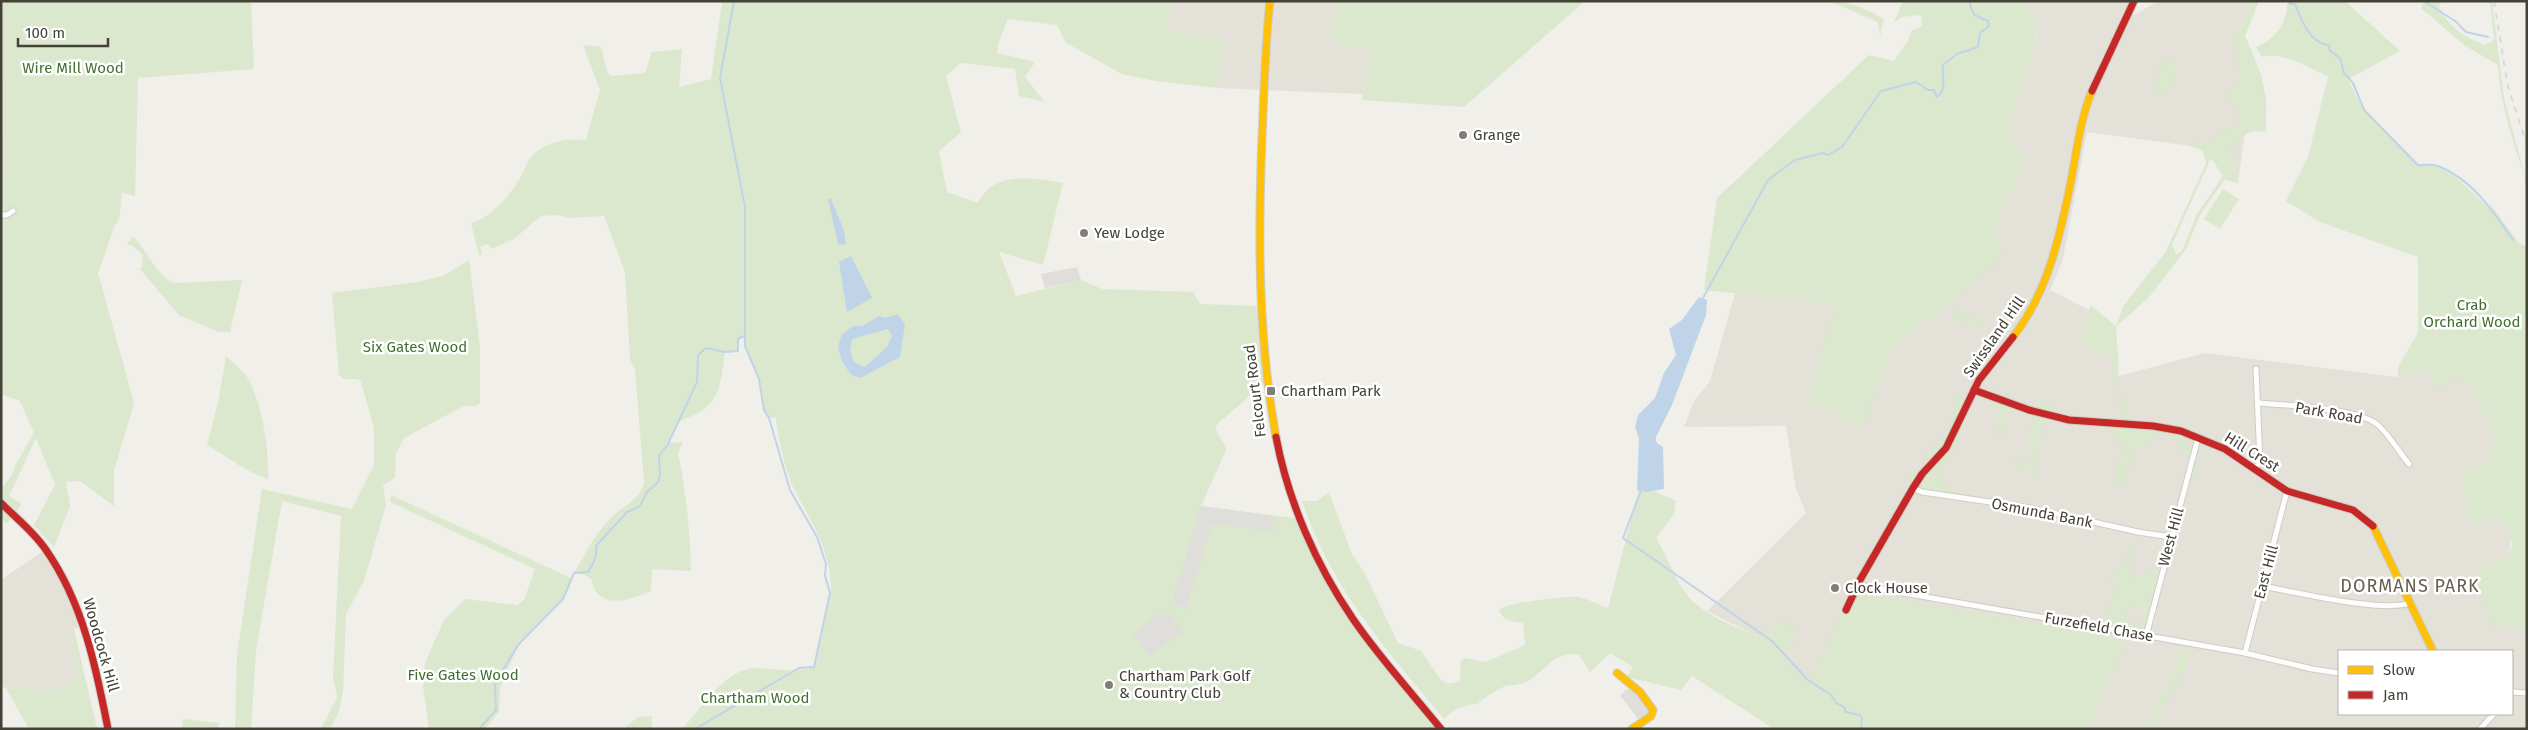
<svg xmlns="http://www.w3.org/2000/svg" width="2528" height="730" viewBox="0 0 2528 730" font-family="'Fira Sans',sans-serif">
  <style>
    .residential { fill: #e3e1d8; fill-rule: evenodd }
    .green { fill: #dbe8cd; fill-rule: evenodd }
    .parking { fill: #dfdeda }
    .water { fill: #bfd4e9; fill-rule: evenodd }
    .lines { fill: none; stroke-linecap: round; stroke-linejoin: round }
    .stream { stroke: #bfd4e9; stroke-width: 2 }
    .street-casing { stroke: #cdccc8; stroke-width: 7 }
    .slow-casing { stroke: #ceccc2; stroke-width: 9 }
    .jam-casing { stroke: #ceccc2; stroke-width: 9 }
    .street { stroke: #fdfdfc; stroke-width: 5 }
    .slow { stroke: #ffc107; stroke-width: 7 }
    .jam { stroke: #c62828; stroke-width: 7 }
    .rail { stroke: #d9d9d8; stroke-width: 2; stroke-dasharray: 6 6; stroke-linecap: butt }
    .poi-dot { fill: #807e76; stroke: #fff; stroke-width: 2 }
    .labels { text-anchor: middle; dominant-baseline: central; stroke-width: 5; stroke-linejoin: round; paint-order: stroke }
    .park-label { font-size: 15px; fill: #427031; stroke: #fff }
    .poi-label { font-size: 15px; fill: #444137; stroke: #fff; text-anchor: start }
    .street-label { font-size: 15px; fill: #444137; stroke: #fff }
    .quarter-label { font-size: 18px; letter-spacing: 1px; fill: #665f50; stroke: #fff }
  </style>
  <rect width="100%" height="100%" fill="#f0efea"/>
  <g class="residential">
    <path d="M1172 1H1338L1331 43 1370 48 1363 94 1217 88 1223 39 1166 31Z"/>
    <path d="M2021 1H2134L2129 13 2134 15 2158 1H2253L2239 32 2261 74 2266 98V132L2254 130 2245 132 2238 183 2212 154 2191 146 2087 132 2063 259 2050 290 2089 310 2082 345 2110 355 2115 377 2205 353 2397 377 2433 369 2435 385 2464 375 2488 421 2495 441 2490 460 2468 468 2462 473 2468 523 2496 519 2507 528 2511 538 2510 552 2505 558 2478 570 2484 605 2493 627 2490 629 2497 625 2527 629V729H2154L2169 695 2188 661 2183 649 2145 729H2087L2126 640 1809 684 1758 637 1707 611 1806 513 1796 489 1786 426 1684 427 1694 401 1710 381 1735 293 1838 304 1808 400 1861 428 1890 352 2000 258 1995 224 2025 161 2007 131 2039 29ZM2339 651H2512V714H2339Z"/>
    <path d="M46 549 82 626 74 629 71 634 78 674 61 690 6 688 1 686V580Z"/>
  </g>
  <g class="green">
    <path d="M3 1H251L254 69 138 78 135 196 122 193 119 220 115 225 98 273 134 403 114 471V506L80 481 66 482 70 506 54 547 34 525 55 485 36 438 9 496 22 504 7 523 1 518V489L12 475 16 464 34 433 20 401 1 394Z"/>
    <path d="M722 1H1172L1166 31 1223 39 1217 88 1156 81 1122 74 1066 43 1057 25 1008 19 998 44 997 53 1035 62 1025 77 1045 102 1019 96 1015 69 961 63 946 76 961 132 939 151 947 192 978 203C995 170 1032 178 1063 183L1043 265 999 252 1016 296 1081 280 1102 289 1193 292 1200 304 1260 306 1266 382 1215 426 1219 436 1227 448 1201 506 1300 519 1348 611 1441 729H682C701 709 726 667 757 668 774 669 797 673 814 667L831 589C831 551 811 521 794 489 785 470 778 438 776 418H769C759 408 762 392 759 379 754 365 746 352 744 337L738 339V351L725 352C719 392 721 406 680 421L668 443 683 442 678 453C686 492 690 530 691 571L652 569 651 591C636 597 612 608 598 594 587 582 601 577 574 573 586 553 597 529 616 513 627 504 641 497 644 482L635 369 630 360 625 272 604 216 570 218 557 215 541 216 514 239 491 249 488 244 480 246 482 254 479 256 471 223C491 218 511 195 521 176 525 170 527 161 532 156 545 141 568 138 586 140L600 90 583 45 601 47 607 72 611 76 645 73 652 52 682 49 679 87 711 79Z"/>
    <path d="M1338 1H1585L1464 107 1362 100 1370 49 1331 43Z"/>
    <path d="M1829 1C1850 1 1867 9 1884 19L1880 36 1878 22Z"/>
    <path d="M1903 1H2021L2039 28 2007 131 2025 161 1995 224 2001 258 1890 352 1862 428 1808 400 1837 304 1704 290 1717 198 1869 55 1894 61 1908 41 1911 31 1922 26 1921 15 1902 17 1894 22Z"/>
    <path d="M2253 1H2259L2245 36C2262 73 2266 91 2266 132 2245 129 2243 135 2231 150L2238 183 2224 180 2200 215 2186 249 2150 296 2116 327 2119 369 2117 384 2133 428 2181 433 2201 463 2197 475 2186 472 2189 459 2172 435 2158 433 2148 443 2133 451 2120 489 2113 481 2123 447 2105 419 2123 420 2110 356 2082 345 2090 305 2116 326 2124 305 2165 253 2206 164 2203 151 2191 146 2197 141 2210 142 2219 132 2239 126 2237 105 2227 101 2228 90 2237 84 2239 70 2234 33 2239 32ZM2211 158 2223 176 2197 214 2182 251 2176 254 2172 245Z"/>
    <path d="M2287 1H2345L2400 51 2348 79 2363 110 2418 165 2436 166 2456 177 2489 208 2491 205 2519 243 2527 247V629L2497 625 2493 631 2490 629 2493 627C2483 618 2480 584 2478 570 2487 566 2496 563 2504 558 2520 548 2509 527 2496 519L2468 523 2462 473 2468 468 2490 460 2495 441 2488 421 2464 375 2436 389 2432 369 2397 377 2399 365 2418 333V257L2320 222 2286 201 2308 157 2328 76C2309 68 2283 51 2262 57L2256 47C2275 40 2288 22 2287 1Z"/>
    <path d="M2424 1H2442L2439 7C2449 28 2465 37 2485 45L2494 40 2490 1H2492L2504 98 2527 184C2514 144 2500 106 2498 65L2464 45 2421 8Z"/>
    <path d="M2163 59 2178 63 2169 94 2154 90Z"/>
    <path d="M2223 189 2239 199 2220 229 2204 219Z"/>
    <path d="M133 237C147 250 156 275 174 283L242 280 230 332H219L179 315 139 268H142L143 255 133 246 127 244Z"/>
    <path d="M469 260 480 347V403L476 406H464L404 438 396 453 395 478 383 485 386 505 364 581 346 614 343 692 338 714 330 729H321L337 697 333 678 341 516 282 501 256 650 251 729H235L237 655 262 489 352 509 374 465V428L361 382 358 379H343L339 375 332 293 418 282 443 276Z"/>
    <path d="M1956 308 1981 320 1976 330 1951 318Z"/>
    <path d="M226 356C234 364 246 373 250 382 263 411 269 448 268 479 246 472 228 457 207 445L218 403Z"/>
    <path d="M1968 395 1972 402 1954 448 1937 477 1953 491 1955 503 1945 501 1944 493 1910 486 1908 472 1925 475 1931 469 1925 455C1944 441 1957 420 1956 396Z"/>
    <path d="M1987 397 2020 410 2007 413 2006 432 1995 438 1999 410Z"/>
    <path d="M2037 402 2057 408 2041 427 2037 473 2009 465 2012 460 2029 464V433Z"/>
    <path d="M1640 485 1676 501 1674 514 1656 538C1668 557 1674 579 1688 596 1705 616 1735 626 1758 637L1774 631V624L1784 621 1793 626 1797 643 1778 652 1809 684 1852 591 2127 640 2087 729H1774L1692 676 1681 690 1627 677 1633 667 1610 653 1590 672 1579 655C1553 650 1545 673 1526 682 1518 686 1510 684 1503 687 1496 691 1482 698 1478 704 1462 705 1455 709 1444 719 1386 649 1332 590 1302 501H1317L1329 492 1352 554 1364 572 1398 643 1421 651 1441 680C1448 685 1453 684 1460 680L1461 661 1464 658 1486 662 1525 645 1523 623C1513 622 1503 621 1499 610 1508 602 1565 596 1579 597 1588 599 1599 605 1608 608Z"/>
    <path d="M391 495 571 578 569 589 563 599 519 644 500 687 499 712 485 729H429L423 687 425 663 444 620 465 599 517 605 524 600 535 569 390 502Z"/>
    <path d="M2131 549 2135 553 2130 564 2128 577 2142 575 2163 566 2146 636 2103 628 2118 586 2110 583 2115 567H2123ZM2131 605 2144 607 2143 621 2138 627 2124 620 2125 614 2131 615Z"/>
    <path d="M74 629 97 729H29L6 688 61 690 78 674 71 634Z"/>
    <path d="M2183 649 2191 650C2184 677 2164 702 2154 729H2145Z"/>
    <path d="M652 716V729H623L638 717Z"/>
    <path d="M183 719 219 723 218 729H182Z"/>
  </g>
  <g class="parking">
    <path d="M1077 267 1081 280 1045 288 1041 274Z"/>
    <path d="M1201 506 1273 516V524L1272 531 1212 524 1186 609 1172 602Z"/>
    <path d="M1160 612 1164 617 1169 613 1183 631 1150 656 1133 634Z"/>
    <path d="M1631 686 1650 711 1638 719 1620 695Z"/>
  </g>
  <g class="water">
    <path d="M828 199H831L844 230 846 244 843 245 838 244Z"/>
    <path d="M851 256 872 298 847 312 839 262Z"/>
    <path d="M1699 297 1707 300 1706 315 1672 405 1656 437V442L1663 447 1664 489 1646 492 1637 490 1639 438 1635 427 1638 415 1655 398 1664 373 1676 355 1669 329 1682 320Z"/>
    <path d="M898 314 905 324 900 357 860 378 851 375 842 361 838 347 842 334 853 326H862L879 316 885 318ZM888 329 892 336 887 347 865 367 854 362 850 351 852 339Z"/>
  </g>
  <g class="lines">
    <g class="stream">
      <path d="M2289 1 2290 4H2295C2301 19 2310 44 2329 45L2330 51 2340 58 2344 73 2353 83 2364 110 2418 165C2424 165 2432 164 2438 166 2472 179 2493 211 2513 240"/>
      <path d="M2424 1 2455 21 2466 32 2488 37"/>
      <path d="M1703 298 1768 180 1795 160 1823 153 1828 155 1842 147 1881 91 1916 82 1928 90H1934L1937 97C1948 89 1941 76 1943 65L1957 54 1978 47 1980 33 1989 26 1988 21 1974 15 1970 5 1971 1"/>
      <path d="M1642 488 1623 538 1772 641 1808 680 1831 695 1836 703 1844 707 1846 712 1860 715 1862 718 1861 729"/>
      <path d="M479 729 496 710 495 685 507 663 519 644 563 599 574 573 588 572C594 562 597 557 596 546L627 512 640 506 647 492 658 482 660 475 659 456 668 444 697 382 698 355 706 348 725 352 738 351V339L744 336"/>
      <path d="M695 729 799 668 814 667 830 593 825 576 826 564 817 537 790 490 769 418 764 410 759 379 745 346V207L720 78 734 1"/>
    </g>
    <g class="street-casing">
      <g id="street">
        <path d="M1 215H7L13 211"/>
        <path d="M2258 403C2286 405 2359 408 2378 425 2390 436 2399 452 2409 464"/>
        <path d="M2255 468 2260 462 2256 369"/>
        <path d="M1913 488 1922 492 2031 508 2138 532 2171 537"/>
        <path d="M1858 585 2245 653 2312 669 2339 673"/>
        <path d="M2262 586C2295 592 2382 613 2410 603"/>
        <path d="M2146 636 2198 438"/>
        <path d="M2245 653 2287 491"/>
        <path d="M2512 692 2527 693"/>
        <path d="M2480 729 2494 714"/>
      </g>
    </g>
    <g class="slow-casing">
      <g id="slow">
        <path d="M1270 1C1265 46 1264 92 1262 138 1258 238 1258 337 1276 437"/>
        <path d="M2013 337C2048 292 2060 236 2071 181 2077 150 2080 120 2092 91"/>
        <path d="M2373 526 2433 651"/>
        <path d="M1617 673 1640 692 1653 710 1651 716 1632 729"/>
      </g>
    </g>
    <g class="jam-casing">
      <g id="jam">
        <path d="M2092 91 2134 1"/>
        <path d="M1974 390 2029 410 2069 420 2153 426 2181 431 2225 449 2287 491 2353 510 2373 526"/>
        <path d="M1276 437C1288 501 1316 565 1353 619 1379 657 1411 692 1441 729"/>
        <path d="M1 503C16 518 34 532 46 550 83 603 96 667 108 729"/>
        <path d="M1846 610 1860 580 1913 488 1922 474 1946 448 1979 380 2013 337"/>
      </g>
    </g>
    <use href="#street" class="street"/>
    <use href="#slow" class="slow"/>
    <use href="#jam" class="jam"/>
    <path class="rail" d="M2494 1 2508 87 2527 145"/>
  </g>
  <g class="poi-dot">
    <circle cx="1463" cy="135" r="5"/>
    <circle cx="1084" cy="233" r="5"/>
    <rect x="1266" y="386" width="10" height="10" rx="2.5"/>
    <circle cx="1835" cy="588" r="5"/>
    <circle cx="1109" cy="685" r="5"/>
  </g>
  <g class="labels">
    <g class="park-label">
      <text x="73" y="68">Wire Mill Wood</text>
      <text x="2472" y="305">Crab<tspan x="2472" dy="17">Orchard Wood</tspan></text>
      <text x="415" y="347">Six Gates Wood</text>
      <text x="463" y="675">Five Gates Wood</text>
      <text x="755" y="698">Chartham Wood</text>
    </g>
    <g class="poi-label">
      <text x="1473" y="135">Grange</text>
      <text x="1094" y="233">Yew Lodge</text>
      <text x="1281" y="391">Chartham Park</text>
      <text x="1845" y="588">Clock House</text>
      <text x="1119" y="676">Chartham Park Golf<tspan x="1119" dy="17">&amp; Country Club</tspan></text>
    </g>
    <g class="street-label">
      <text transform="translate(1994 337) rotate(-55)">Swissland Hill</text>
      <text transform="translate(1255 391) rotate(-97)">Felcourt Road</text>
      <text transform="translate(2329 413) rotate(10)">Park Road</text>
      <text transform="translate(2252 452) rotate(32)">Hill Crest</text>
      <text transform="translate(2042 513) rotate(11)">Osmunda Bank</text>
      <text transform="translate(2171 537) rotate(-75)">West Hill</text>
      <text transform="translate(2266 572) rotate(-75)">East Hill</text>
      <text transform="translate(2099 627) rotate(10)">Furzefield Chase</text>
      <text transform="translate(101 645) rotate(74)">Woodcock Hill</text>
    </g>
    <g class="quarter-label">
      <text x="2410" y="586">DORMANS PARK</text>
    </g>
  </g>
  <rect width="2528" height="730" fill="none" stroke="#444137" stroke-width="5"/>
  <rect x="2338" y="650" width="175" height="65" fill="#ffffff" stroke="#b4b3af"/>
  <rect x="2348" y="666" width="25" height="8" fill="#ffc107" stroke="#b4b3af"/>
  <text x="2383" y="675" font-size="15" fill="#444137">Slow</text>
  <rect x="2348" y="691" width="25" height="8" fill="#c62828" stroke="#b4b3af"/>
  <text x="2383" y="700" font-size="15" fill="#444137">Jam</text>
  <path d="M18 38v8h90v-8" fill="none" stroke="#444137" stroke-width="2.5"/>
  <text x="25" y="38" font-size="15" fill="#444137" stroke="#ffffff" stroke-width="4" paint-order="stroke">100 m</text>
</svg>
